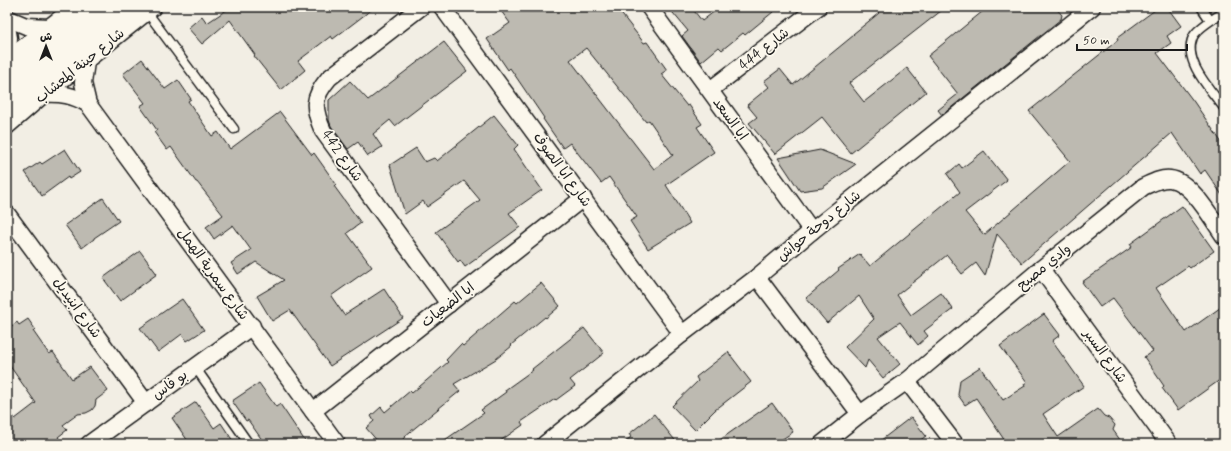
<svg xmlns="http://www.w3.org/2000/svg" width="1231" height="451" viewBox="0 0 1231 451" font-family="Mynerve,'Playpen Sans Arabic',sans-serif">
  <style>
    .building { fill: #bdbab1; stroke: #1c1c1c; fill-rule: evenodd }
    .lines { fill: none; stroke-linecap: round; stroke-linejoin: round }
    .lane-casing { stroke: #1c1c1c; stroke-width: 11 }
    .street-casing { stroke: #1c1c1c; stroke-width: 19 }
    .secondary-casing { stroke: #1c1c1c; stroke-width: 25 }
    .lane { stroke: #fbf7ec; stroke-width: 8 }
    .street { stroke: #fbf7ec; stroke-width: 16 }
    .secondary { stroke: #fbf7ec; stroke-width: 22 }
    .labels { text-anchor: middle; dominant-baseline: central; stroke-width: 3.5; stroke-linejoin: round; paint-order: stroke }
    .street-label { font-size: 14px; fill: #1c1c1c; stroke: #fbf7ec }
  </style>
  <rect width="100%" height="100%" fill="#f2eee4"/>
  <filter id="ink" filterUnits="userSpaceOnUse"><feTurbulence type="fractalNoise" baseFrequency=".025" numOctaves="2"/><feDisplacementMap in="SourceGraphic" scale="8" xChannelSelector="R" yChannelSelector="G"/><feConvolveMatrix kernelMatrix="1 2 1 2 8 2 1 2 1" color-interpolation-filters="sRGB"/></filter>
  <g filter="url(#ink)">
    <g class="building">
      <path d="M231 7H375L333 39 331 36 298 61 305 70 281 90 254 56 255 55 230 20 202 44 188 28 202 16 207 23Z"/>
      <path d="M498 7H616L644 43 647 42 667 70 661 74 687 106 689 105 702 124 697 127 714 152 666 185 690 223 648 249 630 221 637 217 609 177 601 183 570 143 563 148 543 119 544 118 510 68 508 70 487 39 510 23ZM586 48 646 122 649 120 673 155 654 169 570 60Z"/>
      <path d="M668 7H691L702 21 720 7H779L745 35 743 33 722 50 719 47 701 62 682 36 688 31Z"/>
      <path d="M873 7H946L849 83 864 102 907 68 926 92 851 153 822 117 775 154 749 123 757 117 747 105 769 87 764 81 780 69 793 85 854 35 853 34 879 13Z"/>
      <path d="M988 7H1055L1062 15 1061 19 942 115 938 110 958 94 928 56Z"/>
      <path d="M1159 7H1167L1181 26 1167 36 1171 43 1157 53 1194 102 1224 146V198L1205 170 1200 174 1172 133 1022 263 997 234 985 276 976 263 962 274 947 255 897 295 911 315 941 293 953 309 924 331 928 336 918 345 900 322 878 337 900 364 883 378 868 360 865 368 845 347 874 319 859 296 827 323 806 298 839 270 838 269 860 254 870 266 960 192 947 174 959 164 962 168 984 151 1007 180 965 212 984 235 1070 161 1029 111 1118 40 1117 38Z"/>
      <path d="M444 42 467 71 395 126 390 120 373 134 382 147 368 156 358 142 348 149 331 126 329 120V100L350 81 368 100Z"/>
      <path d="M142 59 165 89 178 80 191 99 188 101 212 136 218 132 230 149 280 112 312 155 314 153 336 184 334 186 361 223 347 233 372 267 331 296 344 315 384 289 403 318 330 366 290 310 272 321 257 296 284 280 256 262 238 274 231 263 251 250 233 225 214 239 206 227 223 215 197 182H196L171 147 167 150 154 132 157 130 140 106 145 103 123 74Z"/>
      <path d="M494 115 518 145 514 149 542 190 509 213 520 227 465 267 460 260 458 262 436 232 480 200 464 181 427 207 423 201 405 214 390 165 416 148 425 162 434 158 437 161Z"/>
      <path d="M65 149 80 172 69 179 68 177 42 196 25 172 40 162 42 164Z"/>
      <path d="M820 150 856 164 822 188 800 191 778 158Z"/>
      <path d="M103 198 119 221 94 238V239L82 248 65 225Z"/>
      <path d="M1182 206 1214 251 1190 268 1188 266 1156 288 1186 332 1224 305V377L1178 410 1162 388 1164 386 1144 357 1153 351 1113 298 1100 307 1082 282 1132 247 1130 244Z"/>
      <path d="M140 251 157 274 120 301 103 278Z"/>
      <path d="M541 283 560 306 546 318 545 317 511 345 512 346 496 359 454 384 460 391 405 436 406 437 398 444H380L366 428 374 421 371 416 381 407 385 412 410 391 412 393 448 362 446 360 461 344 463 346 515 301 517 303Z"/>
      <path d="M182 299 204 330 187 341 182 334 158 352 140 328Z"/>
      <path d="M1044 314 1060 335 1052 341 1084 386 1043 414 1058 437 1098 409 1104 416 1109 418 1115 425 1113 430 1123 444H1007L976 398 965 405 958 395 960 380 980 367 1003 400 1025 386 1024 384 1027 382 1000 346Z"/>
      <path d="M28 319 35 329 33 331 49 354 53 352 72 379 90 367 108 391 96 400 95 406 92 410 86 413 78 414 63 425 67 430 58 437 63 444H7V408L15 419 36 403 7 362V329L17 322 19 325Z"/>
      <path d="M584 328 604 353 570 380 575 386 556 400 555 399 521 422 523 425 496 444H439L484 413 481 410 506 392 505 390 533 370 532 369Z"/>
      <path d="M728 352 751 382 715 410 695 430 672 406 698 381 696 377Z"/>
      <path d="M259 383 276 407 280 404 307 444H265L248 420 246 421 232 401Z"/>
      <path d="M196 402 214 428 221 423 235 444H190L172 418Z"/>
      <path d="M772 403 793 432 775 444H714Z"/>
      <path d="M654 414 678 444H622L631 437 629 434Z"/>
      <path d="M911 417 926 436 915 444H876Z"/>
    </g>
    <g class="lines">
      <g class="lane-casing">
        <g id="lane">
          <path d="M1201 7 1210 20"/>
          <path d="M147 12 234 129"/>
          <path d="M1224 12C1216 17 1197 28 1193 37 1182 61 1211 90 1224 108"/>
          <path d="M195 367 249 444"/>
        </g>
      </g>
      <g class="street-casing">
        <g id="street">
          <path d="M421 7 329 78C312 98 313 108 323 131L449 304"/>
          <path d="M442 7 682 334"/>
          <path d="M649 7 812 231"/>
          <path d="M7 18 26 26 50 27"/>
          <path d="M7 27 9 38 7 57"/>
          <path d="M7 60 75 7"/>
          <path d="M86 62 83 83 88 104 337 444"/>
          <path d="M710 90 818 7"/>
          <path d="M44 94C61 93 73 95 88 104"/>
          <path d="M7 126 44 94 153 7"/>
          <path d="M7 214 146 403"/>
          <path d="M1041 269 1169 444"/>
          <path d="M757 277 860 414"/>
          <path d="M907 381 955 444"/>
          <path d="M313 411 583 198"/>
          <path d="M89 444 252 326"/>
          <path d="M545 444 682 334 757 277 812 231 1092 7"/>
          <path d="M822 444 860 414 907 381 1041 269 1143 187C1152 183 1160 178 1170 179 1191 181 1212 219 1224 236"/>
        </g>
      </g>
      <g class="secondary-casing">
        <g id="secondary">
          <path d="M7 79 97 7"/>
          <path d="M7 106 129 7"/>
        </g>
      </g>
      <use href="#lane" class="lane"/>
      <use href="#street" class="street"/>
      <use href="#secondary" class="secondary"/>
    </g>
  </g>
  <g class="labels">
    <g class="street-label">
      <text transform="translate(764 49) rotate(-38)">شارع 444</text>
      <text transform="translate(80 66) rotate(-39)">شارع حينة المعشاب</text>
      <text transform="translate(730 119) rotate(54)">ابا السعد</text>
      <text transform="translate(342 156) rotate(55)">شارع 442</text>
      <text transform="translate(562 170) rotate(54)">شارع ابا الصوف</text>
      <text transform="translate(819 226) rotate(-39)">شارع دوحة حواش</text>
      <text transform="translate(1044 267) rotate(-39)">وادي مصبح</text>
      <text transform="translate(213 274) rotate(54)">شارع سمرية الهمل</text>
      <text transform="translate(448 305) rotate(-38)">ابا الضعيات</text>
      <text transform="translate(77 308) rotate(54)">شارع ابنيديل</text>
      <text transform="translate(1105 356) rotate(54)">شارع السبر</text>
      <text transform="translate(170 385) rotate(-36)">بو فاس</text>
    </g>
  </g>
  <rect width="1231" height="451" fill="none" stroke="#fbf7ec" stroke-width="24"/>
  <rect x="12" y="12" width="1207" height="427" fill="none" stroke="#1c1c1c" stroke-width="1.5" filter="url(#ink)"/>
  <g transform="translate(46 46)" stroke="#fbf7ec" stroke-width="3" paint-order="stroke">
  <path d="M0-3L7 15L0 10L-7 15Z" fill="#1c1c1c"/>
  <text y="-6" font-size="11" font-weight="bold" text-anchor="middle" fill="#1c1c1c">ش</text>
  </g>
  <path d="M1077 44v6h110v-6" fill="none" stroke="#1c1c1c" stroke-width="2"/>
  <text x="1083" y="44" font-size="12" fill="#1c1c1c" stroke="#fbf7ec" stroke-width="3" paint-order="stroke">50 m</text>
</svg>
